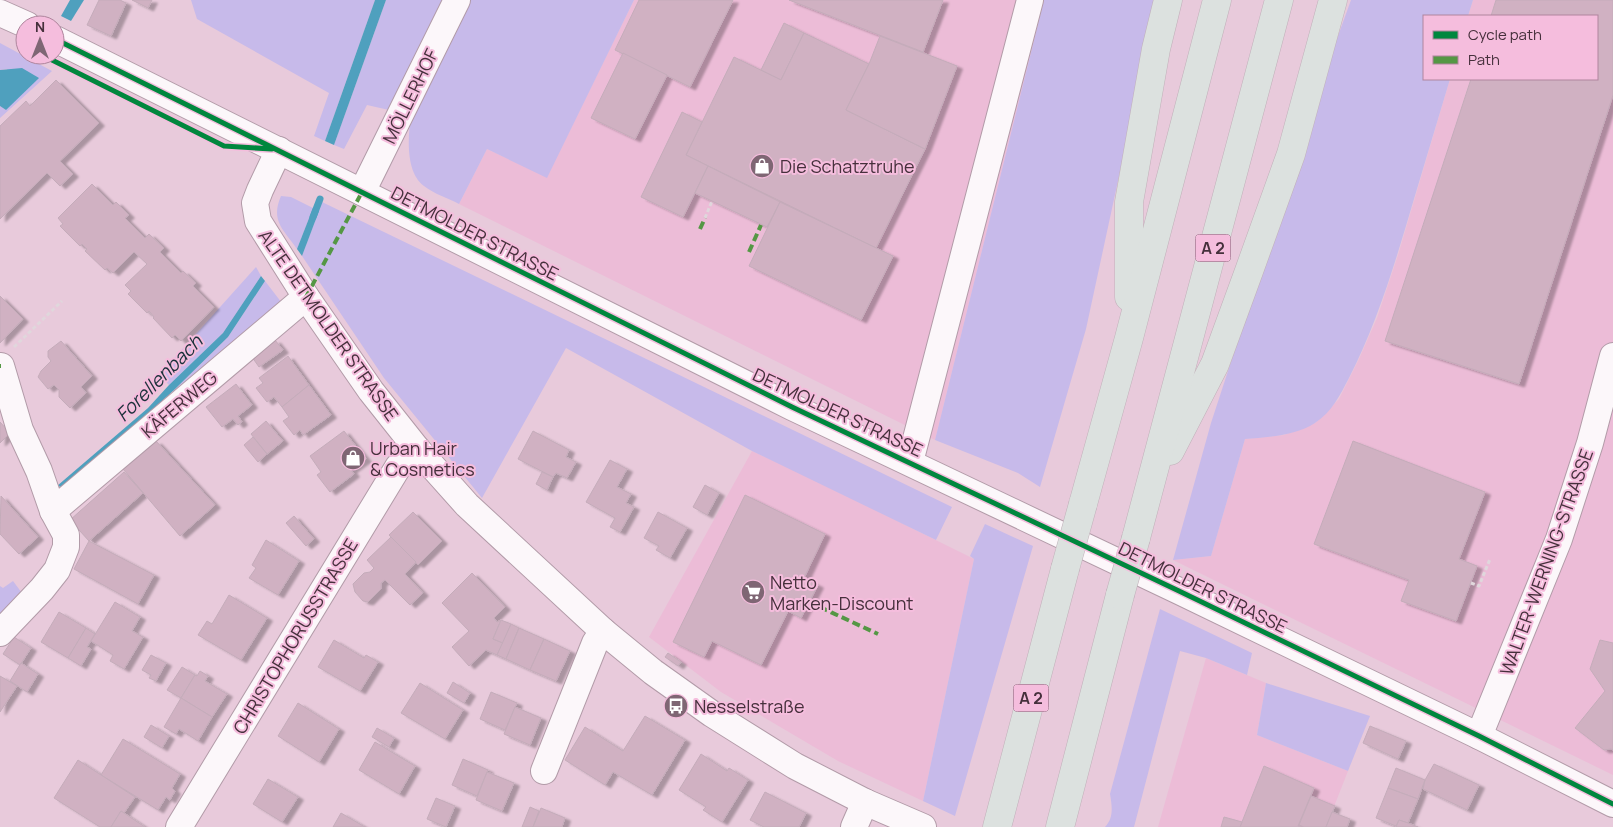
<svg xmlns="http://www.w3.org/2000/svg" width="1613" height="827" viewBox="0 0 1613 827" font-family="Manrope,sans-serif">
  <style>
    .built { fill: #ecbcd7 }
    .green { fill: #c7baea }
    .water { fill: #4fa0be }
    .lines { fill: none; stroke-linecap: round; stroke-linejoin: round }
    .stream { stroke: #4fa0be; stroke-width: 7 }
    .building { fill: #d0b1c2; stroke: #c4acba; filter: url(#shadow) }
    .minor-casing { stroke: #b29ba8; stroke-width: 28 }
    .highway-casing { stroke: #c0b0b9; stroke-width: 29 }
    .path { stroke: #e0d7dc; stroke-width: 3; stroke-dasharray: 4 2.5; stroke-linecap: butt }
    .minor { stroke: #fcf7fa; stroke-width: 26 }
    .highway { stroke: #dce1df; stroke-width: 28 }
    .highway-bridge-casing { stroke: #c0b0b9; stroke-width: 29; stroke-linecap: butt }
    .highway-bridge { stroke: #dce1df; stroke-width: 28 }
    .quiet { stroke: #549744; stroke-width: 4; stroke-dasharray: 8 4; stroke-linecap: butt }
    .cycleway-casing { stroke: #f5bddd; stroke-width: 8 }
    .cycleway { stroke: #00873e; stroke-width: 5 }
    .labels { text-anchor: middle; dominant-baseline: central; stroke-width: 4; stroke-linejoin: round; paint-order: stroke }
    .shield { fill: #f5bddd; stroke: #7a5a6c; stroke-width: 1 }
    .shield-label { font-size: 16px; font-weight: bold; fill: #46303c }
    .street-label { font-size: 18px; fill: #46303c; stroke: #f5bddd }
    .poi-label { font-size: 18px; fill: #46303c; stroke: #f5bddd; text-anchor: start }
    .water-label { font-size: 19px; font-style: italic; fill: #1a313a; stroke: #f5bddd }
  </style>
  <defs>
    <filter id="shadow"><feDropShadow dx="5.5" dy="3" stdDeviation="1" flood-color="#0004"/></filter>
  </defs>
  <rect width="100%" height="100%" fill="#e8cadb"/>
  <g class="built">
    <path d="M634 0H1044L935 440 459 204 487 149 547 177Z"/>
    <path d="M1473 0H1613V775L1173 560 1211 556 1245 439 1284 435 1315 423 1339 399 1359 359 1377 318 1398 255 1450 79H1597V16H1468Z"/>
    <path d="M752 451 811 478 974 559 923 801 838 761 721 692 649 637Z"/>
    <path d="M1206 658 1266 683 1257 735 1348 771 1326 827H1158Z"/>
  </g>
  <g class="green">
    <path d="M191 0H375L325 141 314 136 329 93 197 19Z"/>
    <path d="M386 0H444L389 110 367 105 344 149 334 145Z"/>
    <path d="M467 0H634L547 178 487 149 459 204C448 198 434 194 424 186 405 172 408 136 411 115Z"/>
    <path d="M1044 0H1157L1086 329 1040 487 1018 473 935 440Z"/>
    <path d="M1351 0H1473L1468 16H1424V79H1450C1438 119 1426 159 1414 199 1396 260 1378 321 1349 378 1340 395 1332 412 1315 423 1295 436 1268 437 1245 439L1211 556 1173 560 1211 423 1334 47Z"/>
    <path d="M0 43 52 71 0 118V106L6 110 7 69 0 70Z"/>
    <path d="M281 196 291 197 313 208 297 249C284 230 270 221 281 196Z"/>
    <path d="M322 202 952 507 936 540 752 451 566 348 482 498 384 378 302 256Z"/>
    <path d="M256 267 261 276 223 333 169 385 159 375Z"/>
    <path d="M265 281 285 307 179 397 173 391 228 337Z"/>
    <path d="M985 524 1033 546 955 816 923 801 974 559 970 556Z"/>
    <path d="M13 581 22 593 0 620V586L3 588Z"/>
    <path d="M1160 609 1252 653 1247 675 1206 658 1180 651 1134 827H1105C1114 818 1112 806 1110 794Z"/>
    <path d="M1266 683 1370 716 1348 771 1257 735Z"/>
  </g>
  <g class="water">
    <path d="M70 0H84L71 21 61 16Z"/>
    <path d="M375 0H386L334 145 325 141Z"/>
    <path d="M22 68 39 78 6 110 0 106V70Z"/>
    <path d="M313 208 319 211 302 256 297 249Z"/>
    <path d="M261 276 265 281 228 337 173 391 66 488 57 486 148 408 169 385 223 333Z"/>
  </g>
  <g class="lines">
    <path class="stream" d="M313 217 320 199"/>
  </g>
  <g class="building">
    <path d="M99 0H120L126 3 111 36 87 25Z"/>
    <path d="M132 0H152L148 8Z"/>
    <path d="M639 0H733L690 87 615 50Z"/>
    <path d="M789 0H943L923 52Z"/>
    <path d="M1496 0H1613V95L1519 384 1385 341 1471 79H1597V16H1491Z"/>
    <path d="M784 23 804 33 781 80 761 70Z"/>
    <path d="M804 33 869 64 846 110 925 149 876 248 686 155 734 57 781 80Z"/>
    <path d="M880 36 957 66 925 149 846 110 869 64Z"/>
    <path d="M623 53 667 75 635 139 591 118Z"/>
    <path d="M56 80 99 123 60 161 73 174 60 186 47 173 0 219V126L26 101 30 106Z"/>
    <path d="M682 112 702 122 686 155 708 166 683 217 641 197Z"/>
    <path d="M708 166 780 202 767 227 695 193Z"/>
    <path d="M92 184 113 205 116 202 129 215 125 218 145 238 149 234 164 248 160 252 181 273 183 271 196 283 193 286 214 307 181 341 175 335 172 338 153 318 154 317 149 311 147 313 128 294 131 291 125 285 147 264 134 252 113 273 107 268 105 270 85 251 87 249 82 244 80 246 60 226 63 224 58 218Z"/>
    <path d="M780 202 893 256 861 320 749 266Z"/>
    <path d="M0 296 23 319 0 343Z"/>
    <path d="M275 340 283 350 259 367 252 357Z"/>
    <path d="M61 341 92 376 81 387 86 393 70 408 59 397V390L54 385 48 389 38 377 41 371 51 361 48 357V351Z"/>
    <path d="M288 356 309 385 282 407 274 397 267 402 256 388 263 383 259 378Z"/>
    <path d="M236 384 252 405 238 416 242 422 238 425 233 419 222 427 206 407Z"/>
    <path d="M309 385 331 415 303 435 300 430 294 435 283 421 289 417 282 407Z"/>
    <path d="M266 421 283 441 267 454 251 434Z"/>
    <path d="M0 422 10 433 0 443Z"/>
    <path d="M344 431 366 459 351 470 354 474 330 492 317 475 321 472 310 456Z"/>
    <path d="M533 431 569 450 566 457 576 462 567 478 556 473 553 477 518 459Z"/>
    <path d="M253 437 267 454 258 462 244 445Z"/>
    <path d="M156 441 215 505 180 536 123 469Z"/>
    <path d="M1353 441 1485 492 1459 559 1477 566 1456 621 1401 601 1409 580 1314 544Z"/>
    <path d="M610 460 627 469 617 487 631 494 626 503 634 507 620 532 610 527 615 518 586 502Z"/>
    <path d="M124 472 143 493 89 541 70 520Z"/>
    <path d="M542 472 553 477 547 490 536 484Z"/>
    <path d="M705 485 719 493 707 515 693 507Z"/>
    <path d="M745 495 825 534 804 578 818 585 801 618 788 611 761 665 712 641 704 657 673 642Z"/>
    <path d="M1 496 38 537 19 554 0 534Z"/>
    <path d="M413 512 442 541 418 565 389 535Z"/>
    <path d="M658 512 687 528 670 558 656 550 659 546 644 538Z"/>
    <path d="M294 516 314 539 306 546 286 523Z"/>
    <path d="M391 537 416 562 405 574 423 593 410 605 385 580 381 583V589L368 602 363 601 355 592 353 584 364 573 370 572 374 568 367 560Z"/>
    <path d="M266 540 299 561 278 595 249 578 256 568 252 565Z"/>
    <path d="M89 541 154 575 138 604 74 569Z"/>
    <path d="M472 573 505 607 494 618 497 622 501 620 493 639 503 643 497 655 486 650 469 666 452 647 469 631 442 603Z"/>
    <path d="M229 595 267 618 241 660 198 635 207 621 212 624Z"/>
    <path d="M115 602 140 617 132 631 143 637 124 669 110 661 113 655 91 641Z"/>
    <path d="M59 612 86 628 68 658 41 642Z"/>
    <path d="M501 620 511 624 503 643 493 639Z"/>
    <path d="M511 624 519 628 506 659 497 655Z"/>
    <path d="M86 628 95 634 87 647 91 649 81 666 68 658Z"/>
    <path d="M519 628 544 639 530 670 506 659Z"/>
    <path d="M14 637 31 648 20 665 3 654Z"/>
    <path d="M544 639 570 651 556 681 530 670Z"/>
    <path d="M334 640 364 658 366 655 378 662 360 691 318 667Z"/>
    <path d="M1600 640 1613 643V750L1611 749 1604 750 1575 728 1605 691 1590 669Z"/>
    <path d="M668 653 681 662 678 666 665 657Z"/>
    <path d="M151 655 166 663 156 681 149 678 151 675 142 670Z"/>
    <path d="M21 663 38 674 27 692 10 681Z"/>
    <path d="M182 667 195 675 181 698 167 690Z"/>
    <path d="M200 671 208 676 205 681 227 694 212 717 181 698 195 675 197 676Z"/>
    <path d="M0 676 17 686 0 712Z"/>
    <path d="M453 682 470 693 464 703 447 693Z"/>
    <path d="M420 683 463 710 445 739 401 713Z"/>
    <path d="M491 692 517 703 505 730 480 719Z"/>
    <path d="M181 698 212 717 198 741 179 729 176 734 164 727Z"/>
    <path d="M298 703 339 729 319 762 278 736Z"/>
    <path d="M515 707 541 718 530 745 504 734Z"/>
    <path d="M645 716 685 740 652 795 613 772 605 785 565 760 585 727 623 751Z"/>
    <path d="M151 725 169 736 162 748 144 737Z"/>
    <path d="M1370 726 1406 741 1398 759 1363 743Z"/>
    <path d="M377 728 394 738 389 747 372 737Z"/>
    <path d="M123 739 180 774 172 788 175 791 170 800 166 797 158 810 101 775Z"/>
    <path d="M375 742 415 766 399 794 359 770Z"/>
    <path d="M701 754 727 771 729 768 748 780 722 822 703 810 706 807 679 790Z"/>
    <path d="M463 759 488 770 477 796 452 785Z"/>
    <path d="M78 760 135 797 124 813 121 811 111 827H100L54 798Z"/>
    <path d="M1434 764 1479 785 1467 810 1423 789 1425 780Z"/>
    <path d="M1264 766 1314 788 1298 826 1301 827H1240Z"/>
    <path d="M1396 768 1425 780 1418 799 1388 788Z"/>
    <path d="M487 772 514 783 502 811 476 800Z"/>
    <path d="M268 779 298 797 282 822 253 804Z"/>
    <path d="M1388 788 1418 799 1408 823 1399 820 1396 826 1376 818Z"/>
    <path d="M765 792 806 813 799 827H764L750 820Z"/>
    <path d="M1311 796 1335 806 1326 827H1304L1299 825Z"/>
    <path d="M436 798 455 806 446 827 427 819Z"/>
    <path d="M530 807 539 811 533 827H522Z"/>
    <path d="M541 808 565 818 562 827H533Z"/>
    <path d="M121 811 145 827H111Z"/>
    <path d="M1332 812 1350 819 1347 827H1326Z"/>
    <path d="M341 813 365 827H333Z"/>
    <path d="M1224 817 1242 822 1240 827H1221Z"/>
    <path d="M1399 820 1408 823 1418 827H1396Z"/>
  </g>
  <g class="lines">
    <g class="minor-casing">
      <g id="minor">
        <path d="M0 13 27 25"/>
        <path d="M55 39 792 407 1179 591 1479 736 1613 804"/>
        <path d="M279 150 260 190 255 203 258 221 306 297 371 391 417 449 467 505 603 631 653 672 712 714 795 766 865 802 923 827"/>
        <path d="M362 192 457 0"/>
        <path d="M910 462 1030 0"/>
        <path d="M53 511 306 297"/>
        <path d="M0 633 42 589 57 570 66 547V535L53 511 39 471 20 430 1 366"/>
        <path d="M1479 736 1559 539 1590 443 1613 356"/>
        <path d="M544 771 595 643 603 631"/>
        <path d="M179 827 398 467 417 449"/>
        <path d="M854 827 865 802"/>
      </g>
    </g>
    <g class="highway-casing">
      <g id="highway">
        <path d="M1129 297V202L1156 49 1168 0"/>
        <path d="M1170 451 1215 364 1249 271 1291 154 1333 0"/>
        <path d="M1083 504 1129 338 1217 0"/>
        <path d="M1136 538 1279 0"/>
        <path d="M997 827 1065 569"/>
        <path d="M1060 827 1120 595"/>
      </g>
    </g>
    <g class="path">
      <path d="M705 218 712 201"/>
      <path d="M14 347 62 301"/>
      <path d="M1471 583 1479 586 1490 559"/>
    </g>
    <use href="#minor" class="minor"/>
    <use href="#highway" class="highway"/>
    <g class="highway-bridge-casing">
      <g id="highway-bridge">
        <path d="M1065 569 1083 504"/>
        <path d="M1120 595 1136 538"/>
      </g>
    </g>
    <use href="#highway-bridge" class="highway-bridge"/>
    <g class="quiet">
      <path d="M700 229 705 218"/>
      <path d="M749 252 761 225"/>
      <path d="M306 297 362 192"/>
      <path d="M0 366H1"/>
      <path d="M809 602 878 634"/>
    </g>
    <g class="cycleway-casing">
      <g id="cycleway">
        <path d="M55 39 792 407 1179 591 1479 736 1613 804"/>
        <path d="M42 55 224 146 272 149"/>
      </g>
    </g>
    <use href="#cycleway" class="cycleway"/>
  </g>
  <defs>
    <g id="shop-disc" transform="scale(1.25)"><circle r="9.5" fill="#7f6674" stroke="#f5bddd"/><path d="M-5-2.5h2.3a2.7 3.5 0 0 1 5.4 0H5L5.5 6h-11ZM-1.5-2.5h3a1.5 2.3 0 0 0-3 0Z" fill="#fff"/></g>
    <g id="supermarket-disc" transform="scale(1.25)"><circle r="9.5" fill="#7f6674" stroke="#f5bddd"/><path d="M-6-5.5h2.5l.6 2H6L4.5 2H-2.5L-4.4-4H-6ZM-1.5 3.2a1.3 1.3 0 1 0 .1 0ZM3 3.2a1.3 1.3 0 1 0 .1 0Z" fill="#fff"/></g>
    <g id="bus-disc" transform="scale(1.25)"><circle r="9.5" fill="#7f6674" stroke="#f5bddd"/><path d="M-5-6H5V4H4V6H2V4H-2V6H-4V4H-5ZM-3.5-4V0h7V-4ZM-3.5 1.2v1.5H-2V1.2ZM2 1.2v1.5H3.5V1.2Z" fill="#fff"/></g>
  </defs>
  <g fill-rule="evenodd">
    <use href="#shop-disc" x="762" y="166"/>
    <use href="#shop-disc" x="353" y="458"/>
    <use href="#supermarket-disc" x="753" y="592"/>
    <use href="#bus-disc" x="676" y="706"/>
  </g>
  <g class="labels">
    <g class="shield">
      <rect x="1195.5" y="234.5" width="35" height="27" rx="4"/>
      <rect x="1013.5" y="684.5" width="35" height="27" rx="4"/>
    </g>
    <g class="shield-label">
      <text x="1213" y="248">A 2</text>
      <text x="1031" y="698">A 2</text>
    </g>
    <g class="street-label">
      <text transform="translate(410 96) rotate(-64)">MÖLLERHOF</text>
      <text transform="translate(475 233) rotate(27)">DETMOLDER STRASSE</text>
      <text transform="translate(329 325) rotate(55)">ALTE DETMOLDER STRASSE</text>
      <text transform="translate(179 404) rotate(-40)">KÄFERWEG</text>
      <text transform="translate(838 412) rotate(25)">DETMOLDER STRASSE</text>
      <text transform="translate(1546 562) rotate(-70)">WALTER-WERNING-STRASSE</text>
      <text transform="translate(1203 587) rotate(26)">DETMOLDER STRASSE</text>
      <text transform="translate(295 636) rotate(-59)">CHRISTOPHORUSSTRASSE</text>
    </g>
    <g class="poi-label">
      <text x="780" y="166">Die Schatztruhe</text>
      <text x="370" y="448">Urban Hair<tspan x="370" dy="21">&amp; Cosmetics</tspan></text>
      <text x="770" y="582">Netto<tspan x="770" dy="21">Marken-Discount</tspan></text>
      <text x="694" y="706">Nesselstraße</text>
    </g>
    <g class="water-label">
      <text transform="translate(159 378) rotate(-45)">Forellenbach</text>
    </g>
  </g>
  <rect x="1423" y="15" width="175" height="65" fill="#f5bddd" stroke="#af859d"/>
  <rect x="1433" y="31" width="25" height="8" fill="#00873e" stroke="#af859d"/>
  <text x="1468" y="40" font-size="15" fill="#46303c">Cycle path</text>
  <rect x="1433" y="56" width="25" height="8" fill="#549744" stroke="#af859d"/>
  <text x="1468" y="65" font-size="15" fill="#46303c">Path</text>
  <g transform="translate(40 40)"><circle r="24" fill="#f5bddd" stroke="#af859d"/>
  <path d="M0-4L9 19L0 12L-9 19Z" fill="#7f6674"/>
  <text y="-8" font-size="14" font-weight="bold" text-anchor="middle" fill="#46303c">N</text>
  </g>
</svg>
